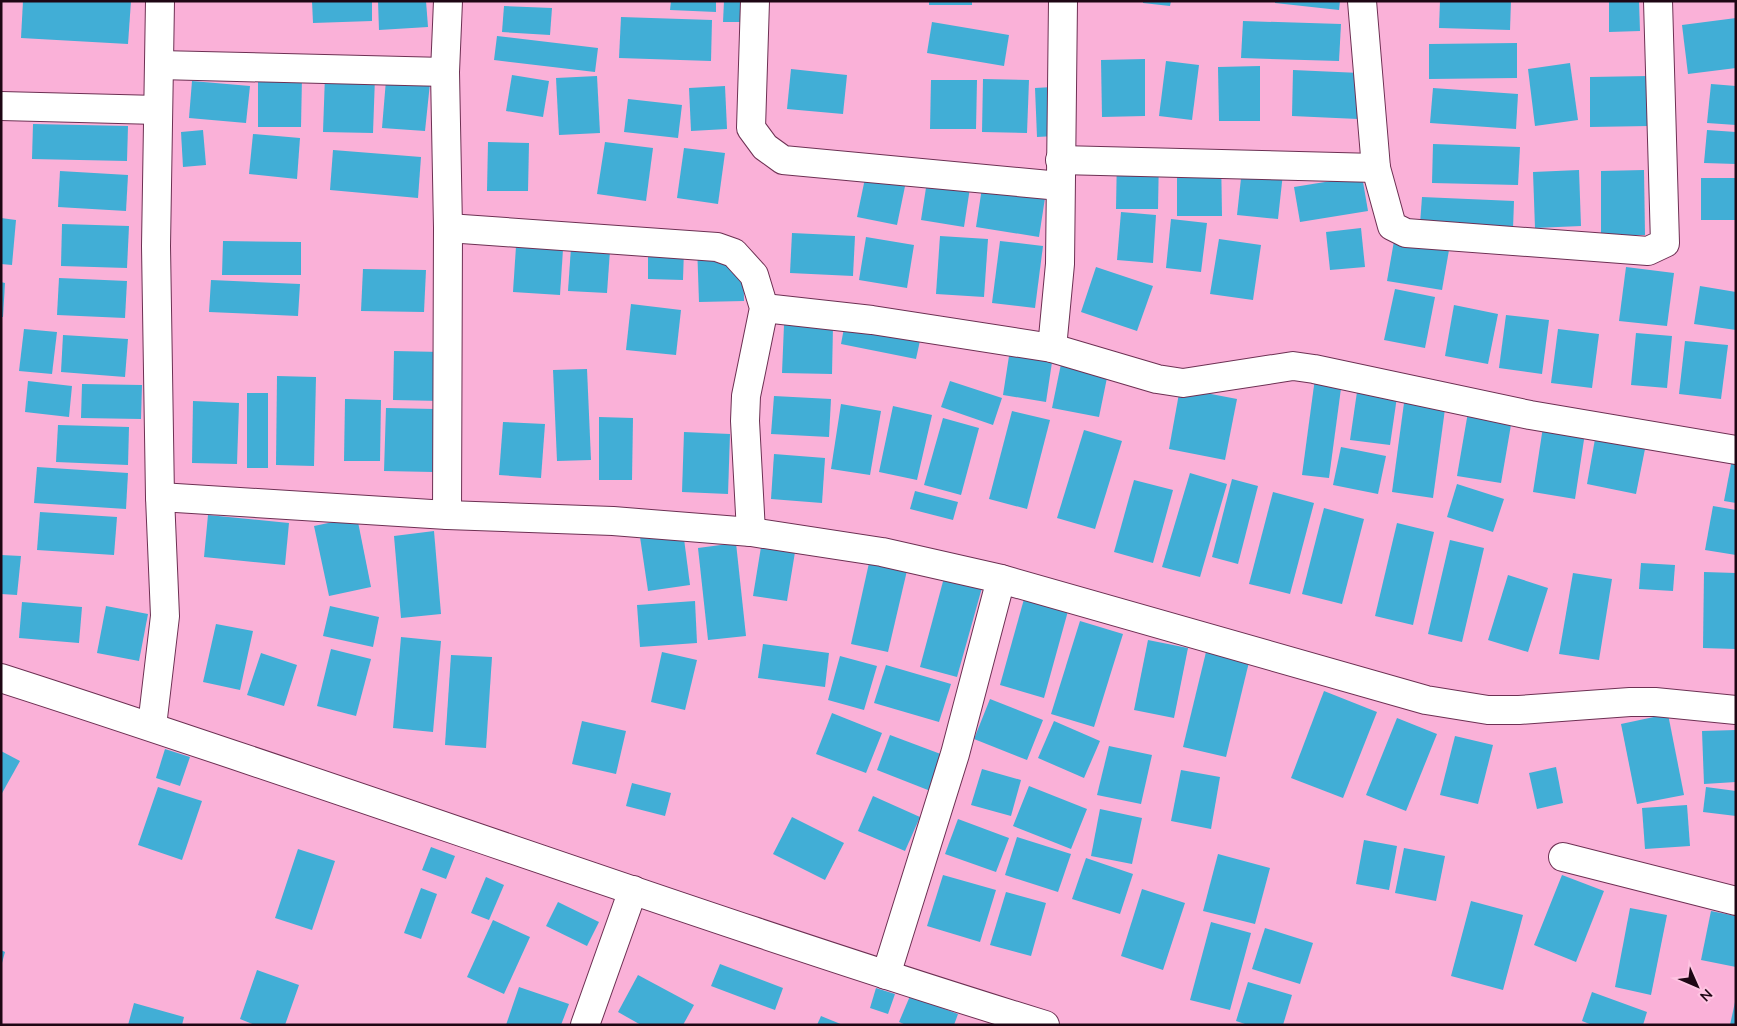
<svg xmlns="http://www.w3.org/2000/svg" width="1737" height="1026" viewBox="0 0 1737 1026" font-family="Mulish,sans-serif">
  <style>
    .building { fill: #41aed6 }
    .lines { fill: none; stroke-linecap: round; stroke-linejoin: round }
    .street-casing { stroke: #6d3053; stroke-width: 30 }
    .street { stroke: #fff; stroke-width: 28 }
  </style>
  <rect width="100%" height="100%" fill="#fab1d8"/>
  <g class="building">
    <path d="M23 1H131L128 44 21 38Z"/>
    <path d="M312 1H372V21L313 23Z"/>
    <path d="M378 1H426L428 27 379 30Z"/>
    <path d="M671 1H716V12L670 10Z"/>
    <path d="M724 1H741L740 22H723Z"/>
    <rect x="929" y="1" width="43" height="4"/>
    <path d="M1143 1H1171L1170 6 1143 3Z"/>
    <path d="M1275 1H1340L1339 10 1275 3Z"/>
    <path d="M1440 1H1511L1510 30 1439 28Z"/>
    <path d="M1609 1H1639L1640 31 1609 32Z"/>
    <path d="M504 6 552 8 550 35 502 32Z"/>
    <path d="M621 17 712 20 711 61 619 58Z"/>
    <path d="M1736 18V68L1688 74 1682 25Z"/>
    <path d="M1243 21 1341 24 1339 61 1241 58Z"/>
    <path d="M932 22 1009 35 1004 66 927 53Z"/>
    <path d="M497 36 598 48 595 72 494 60Z"/>
    <path d="M1517 43V78L1429 79V44Z"/>
    <path d="M1145 59V116L1102 117 1101 60Z"/>
    <path d="M1166 61 1199 65 1192 120 1159 116Z"/>
    <path d="M1570 63 1578 120 1535 126 1528 69Z"/>
    <path d="M1260 66V121H1219L1218 67Z"/>
    <path d="M791 69 847 75 843 114 787 109Z"/>
    <path d="M1293 70 1360 73 1358 119 1292 116Z"/>
    <path d="M325 75 375 77 373 133 323 132Z"/>
    <path d="M512 75 549 81 543 117 506 111Z"/>
    <path d="M597 76 600 133 559 135 556 78Z"/>
    <path d="M1649 76V126L1590 127V77Z"/>
    <path d="M258 77H302L301 127H258Z"/>
    <path d="M983 79 1029 80 1027 133 982 132Z"/>
    <path d="M386 80 430 83 425 131 382 128Z"/>
    <path d="M931 80H977L976 129H930Z"/>
    <path d="M192 81 250 86 246 123 189 118Z"/>
    <path d="M1711 84 1736 86V125L1707 123Z"/>
    <path d="M725 86 727 129 691 131 689 88Z"/>
    <path d="M1053 87 1055 136 1037 137 1035 88Z"/>
    <path d="M1433 88 1518 94 1516 129 1430 123Z"/>
    <path d="M628 99 682 105 678 138 624 132Z"/>
    <path d="M33 124 128 126 127 161 32 159Z"/>
    <path d="M203 130 206 165 183 167 181 132Z"/>
    <path d="M1707 130 1736 132V164L1704 163Z"/>
    <path d="M253 134 300 138 297 179 249 174Z"/>
    <path d="M488 142 529 143 528 191H487Z"/>
    <path d="M605 142 653 148 646 201 597 194Z"/>
    <path d="M1433 144 1520 147 1518 185 1432 183Z"/>
    <path d="M684 148 725 153 718 204 677 198Z"/>
    <path d="M333 150 421 157 418 198 330 190Z"/>
    <path d="M1117 154H1159L1158 209H1116Z"/>
    <path d="M1177 154H1221L1222 216H1177Z"/>
    <path d="M869 159 909 167 897 225 857 217Z"/>
    <path d="M1243 160 1284 164 1278 219 1237 215Z"/>
    <path d="M930 162 973 168 964 227 921 220Z"/>
    <path d="M1579 170 1581 226 1535 228 1533 172Z"/>
    <path d="M1644 170 1645 235H1601V171Z"/>
    <path d="M60 171 128 175 126 211 58 207Z"/>
    <path d="M1362 176 1368 211 1300 222 1294 187Z"/>
    <rect x="1701" y="178" width="35" height="42"/>
    <path d="M982 188 1045 198 1039 237 976 227Z"/>
    <path d="M1422 197 1514 201 1513 229 1420 224Z"/>
    <path d="M1121 212 1156 215 1153 263 1117 260Z"/>
    <path d="M1 218 16 220 12 265 1 264Z"/>
    <path d="M1171 219 1207 223 1201 272 1166 268Z"/>
    <path d="M62 224 129 226 127 268 61 266Z"/>
    <path d="M1361 228 1365 267 1330 270 1326 232Z"/>
    <path d="M517 231 564 234 560 295 513 292Z"/>
    <path d="M572 233 611 236 607 293 568 291Z"/>
    <path d="M792 233 855 236 853 276 790 273Z"/>
    <path d="M940 236 988 239 984 297 936 294Z"/>
    <path d="M866 237 914 245 907 288 859 280Z"/>
    <path d="M1219 239 1261 245 1253 300 1210 294Z"/>
    <path d="M223 241 301 242V275H222Z"/>
    <path d="M1000 241 1043 246 1035 308 992 303Z"/>
    <path d="M1394 241 1449 250 1442 290 1387 281Z"/>
    <path d="M743 243 744 301 699 302 697 244Z"/>
    <path d="M648 248 684 249 683 280 648 279Z"/>
    <path d="M1096 267 1153 286 1137 331 1081 312Z"/>
    <path d="M1626 267 1674 273 1667 326 1619 321Z"/>
    <path d="M363 269 426 270 424 312 361 311Z"/>
    <path d="M59 278 127 281 125 318 57 315Z"/>
    <path d="M211 280 300 284 298 316 209 312Z"/>
    <path d="M1 282 5 283 3 317H1Z"/>
    <path d="M1700 286 1736 292V330L1694 324Z"/>
    <path d="M1395 289 1435 297 1425 348 1384 340Z"/>
    <path d="M631 304 681 310 676 355 626 350Z"/>
    <path d="M1454 305 1498 314 1488 364 1445 356Z"/>
    <path d="M848 307 924 322 916 359 841 344Z"/>
    <path d="M1506 315 1549 320 1542 374 1499 368Z"/>
    <path d="M784 325 833 326 832 374 782 373Z"/>
    <path d="M24 329 57 332 52 374 19 371Z"/>
    <path d="M1558 329 1599 334 1592 388 1551 383Z"/>
    <path d="M1636 333 1672 336 1667 388 1631 385Z"/>
    <path d="M63 335 128 339 125 377 61 372Z"/>
    <path d="M1685 341 1728 345 1721 399 1679 394Z"/>
    <path d="M1011 343 1054 349 1046 402 1003 395Z"/>
    <path d="M394 351 442 352 441 401 393 400Z"/>
    <path d="M1062 359 1109 368 1099 417 1052 408Z"/>
    <path d="M587 369 591 460 557 461 553 370Z"/>
    <path d="M277 376 316 377 314 466 276 465Z"/>
    <path d="M1315 378 1342 381 1329 478 1302 475Z"/>
    <path d="M28 381 72 386 69 417 25 412Z"/>
    <path d="M950 381 1002 398 993 425 941 407Z"/>
    <path d="M82 384 142 385 141 419 81 418Z"/>
    <path d="M1358 385 1398 390 1390 445 1350 440Z"/>
    <path d="M1180 388 1237 399 1225 460 1169 449Z"/>
    <rect x="247" y="393" width="21" height="75"/>
    <path d="M774 396 831 399 829 437 771 434Z"/>
    <path d="M345 399 381 400 380 461H344Z"/>
    <path d="M193 401 239 403 237 464 192 463Z"/>
    <path d="M1404 403 1445 409 1433 498 1392 492Z"/>
    <path d="M841 404 881 411 870 475 831 469Z"/>
    <path d="M893 406 932 415 917 480 879 472Z"/>
    <path d="M386 408 435 409 433 472 384 471Z"/>
    <path d="M1012 411 1050 420 1027 509 989 499Z"/>
    <path d="M1468 412 1512 419 1501 483 1457 476Z"/>
    <path d="M599 417 633 418 632 480H599Z"/>
    <path d="M943 418 979 428 961 495 924 485Z"/>
    <path d="M503 422 545 424 541 478 499 475Z"/>
    <path d="M58 425 129 427 128 465 56 462Z"/>
    <path d="M1543 427 1585 433 1575 499 1533 492Z"/>
    <path d="M1084 430 1122 441 1095 529 1057 518Z"/>
    <path d="M684 432 730 434 728 494 682 492Z"/>
    <path d="M1595 439 1645 449 1636 494 1587 484Z"/>
    <path d="M1341 447 1386 456 1378 494 1333 485Z"/>
    <path d="M774 454 825 458 822 503 771 499Z"/>
    <path d="M1733 454 1736 455V503L1724 501Z"/>
    <path d="M37 467 128 473 126 509 34 503Z"/>
    <path d="M1190 473 1227 484 1200 577 1162 567Z"/>
    <path d="M1232 479 1258 486 1238 564 1212 557Z"/>
    <path d="M1134 480 1173 490 1153 563 1114 552Z"/>
    <path d="M1457 484 1504 499 1493 532 1447 517Z"/>
    <path d="M915 491 958 502 953 520 910 509Z"/>
    <path d="M1273 492 1314 503 1290 594 1249 584Z"/>
    <path d="M1713 506 1736 510V555L1705 550Z"/>
    <path d="M1324 508 1364 519 1342 604 1302 594Z"/>
    <path d="M40 512 117 517 114 555 37 550Z"/>
    <path d="M208 515 289 523 285 565 204 557Z"/>
    <path d="M357 517 371 587 329 596 314 526Z"/>
    <path d="M1397 523 1434 532 1413 625 1375 616Z"/>
    <path d="M434 531 441 614 401 618 394 536Z"/>
    <path d="M683 531 690 585 648 591 640 537Z"/>
    <path d="M1450 540 1484 548 1462 642 1428 634Z"/>
    <path d="M762 541 796 546 787 601 753 596Z"/>
    <path d="M736 543 746 636 708 640 698 548Z"/>
    <path d="M871 554 909 562 888 652 851 644Z"/>
    <path d="M1 555 21 556 17 595 1 594Z"/>
    <path d="M1641 563 1675 565 1673 591 1639 589Z"/>
    <path d="M1704 572 1736 573V649L1703 648Z"/>
    <path d="M1573 573 1612 579 1599 660 1559 654Z"/>
    <path d="M945 574 983 584 957 677 920 667Z"/>
    <path d="M1508 575 1548 588 1528 652 1488 640Z"/>
    <path d="M1024 599 1068 611 1044 698 1000 685Z"/>
    <path d="M695 601 697 643 640 647 637 605Z"/>
    <path d="M22 602 82 607 79 643 19 638Z"/>
    <path d="M106 606 148 614 139 661 97 653Z"/>
    <path d="M330 606 379 617 373 647 323 636Z"/>
    <path d="M1080 621 1123 634 1094 727 1051 714Z"/>
    <path d="M216 624 253 631 240 690 203 682Z"/>
    <path d="M401 637 441 641 433 732 393 728Z"/>
    <path d="M1148 640 1188 648 1174 718 1134 710Z"/>
    <path d="M763 644 829 653 825 687 758 678Z"/>
    <path d="M331 649 371 659 356 716 317 706Z"/>
    <path d="M662 652 697 660 685 710 651 702Z"/>
    <path d="M1206 652 1249 662 1226 757 1183 747Z"/>
    <path d="M261 653 297 665 284 706 247 695Z"/>
    <path d="M451 655 492 657 486 748 445 745Z"/>
    <path d="M840 656 877 666 864 710 828 700Z"/>
    <path d="M886 665 951 684 939 722 874 703Z"/>
    <path d="M1324 691 1377 712 1343 798 1291 778Z"/>
    <path d="M990 699 1043 720 1027 760 974 739Z"/>
    <path d="M832 713 882 733 866 773 816 754Z"/>
    <path d="M1668 714 1684 795 1637 804 1621 724Z"/>
    <path d="M1397 718 1437 734 1406 811 1366 795Z"/>
    <path d="M582 721 626 731 616 774 572 764Z"/>
    <path d="M1054 721 1100 741 1084 778 1038 758Z"/>
    <path d="M1736 730V782L1704 784 1702 731Z"/>
    <path d="M890 735 946 756 933 792 877 770Z"/>
    <path d="M1455 736 1493 745 1478 804 1440 795Z"/>
    <path d="M1109 746 1152 755 1141 804 1097 795Z"/>
    <path d="M165 749 190 757 180 786 156 778Z"/>
    <path d="M1 751 20 761 1 795Z"/>
    <path d="M1556 767 1563 803 1537 809 1529 773Z"/>
    <path d="M982 769 1021 780 1011 816 971 805Z"/>
    <path d="M1181 770 1220 777 1211 829 1171 821Z"/>
    <path d="M632 783 671 793 665 816 626 806Z"/>
    <path d="M1029 786 1087 809 1071 849 1013 826Z"/>
    <path d="M158 787 202 801 182 860 138 845Z"/>
    <path d="M1706 787 1736 791V816L1703 812Z"/>
    <path d="M873 796 920 817 905 851 858 831Z"/>
    <path d="M1687 805 1690 846 1645 849 1642 808Z"/>
    <path d="M1100 809 1142 818 1132 864 1091 856Z"/>
    <path d="M792 817 844 843 825 880 773 854Z"/>
    <path d="M958 819 1009 838 996 872 945 854Z"/>
    <path d="M1017 837 1071 854 1058 892 1005 875Z"/>
    <path d="M1364 840 1397 846 1389 890 1356 884Z"/>
    <path d="M431 847 455 856 446 879 422 870Z"/>
    <path d="M1404 848 1445 856 1436 901 1395 893Z"/>
    <path d="M298 849 335 861 312 930 275 918Z"/>
    <path d="M1218 854 1270 868 1255 924 1203 911Z"/>
    <path d="M1086 858 1133 874 1120 914 1072 899Z"/>
    <path d="M943 875 996 890 980 942 927 926Z"/>
    <path d="M1562 875 1604 891 1576 962 1534 945Z"/>
    <path d="M486 877 504 885 489 920 471 913Z"/>
    <path d="M421 888 437 894 421 939 404 933Z"/>
    <path d="M1142 889 1185 903 1163 970 1121 956Z"/>
    <path d="M1006 892 1046 903 1031 956 990 945Z"/>
    <path d="M1471 901 1523 915 1503 990 1451 976Z"/>
    <path d="M558 902 599 922 587 946 546 926Z"/>
    <path d="M1630 908 1667 915 1651 995 1615 987Z"/>
    <path d="M1711 911 1736 916V967L1701 960Z"/>
    <path d="M493 920 530 937 504 994 467 977Z"/>
    <path d="M1211 922 1251 933 1230 1010 1190 1000Z"/>
    <path d="M1265 928 1313 943 1300 984 1252 969Z"/>
    <path d="M1 950 5 952 2 963H1Z"/>
    <path d="M720 964 783 988 775 1010 711 986Z"/>
    <path d="M257 970 299 985 285 1025H255L240 1019Z"/>
    <path d="M638 975 694 1005 683 1025H641L618 1012Z"/>
    <path d="M1248 982 1292 995 1283 1025H1248L1236 1021Z"/>
    <path d="M519 987 569 1004 561 1025H506Z"/>
    <path d="M876 988 895 994 888 1014 870 1008Z"/>
    <path d="M1592 992 1647 1012 1643 1025H1592L1582 1021Z"/>
    <path d="M910 996 958 1014 954 1025H906L899 1022Z"/>
    <path d="M1735 1002 1736 1025H1730Z"/>
    <path d="M134 1003 184 1017 182 1025H128Z"/>
    <path d="M821 1016 843 1025H817Z"/>
  </g>
  <g class="lines">
    <g class="street-casing">
      <g id="street">
        <path d="M755 1 751 128 765 147 783 160 1060 186"/>
        <path d="M1362 1 1376 168 1392 226 1406 233 1648 251 1665 243 1658 1"/>
        <path d="M159 65 445 72"/>
        <path d="M1 106 158 110"/>
        <path d="M1060 160 1376 168"/>
        <path d="M448 228 717 247 734 253 754 275 764 308 746 396 745 421 751 532"/>
        <path d="M764 308 872 320 1052 348 1157 379 1183 383 1293 366 1314 369 1530 415 1736 450"/>
        <path d="M1052 348 1060 264 1063 1"/>
        <path d="M160 497 447 515 613 521 751 532 882 552 1001 579 1426 700 1488 710H1519L1630 702H1655L1736 710"/>
        <path d="M447 515 448 228 445 72 448 1"/>
        <path d="M1 678C350 790 695 917 1045 1025"/>
        <path d="M152 726 165 616 160 497 156 246 160 1"/>
        <path d="M1563 857 1736 901"/>
        <path d="M886 975 955 754 1001 579"/>
        <path d="M585 1025 633 890"/>
      </g>
    </g>
    <use href="#street" class="street"/>
  </g>
  <rect width="1737" height="1026" fill="none" stroke="#1e0614" stroke-width="5"/>
  <g transform="translate(1697 986) rotate(135)" stroke="#ffc4e2" stroke-width="4" paint-order="stroke">
  <path d="M0-4L9 19L0 12L-9 19Z" fill="#1e0614"/>
  <text y="-8" font-size="14" font-weight="bold" text-anchor="middle" fill="#1e0614">N</text>
  </g>
</svg>
